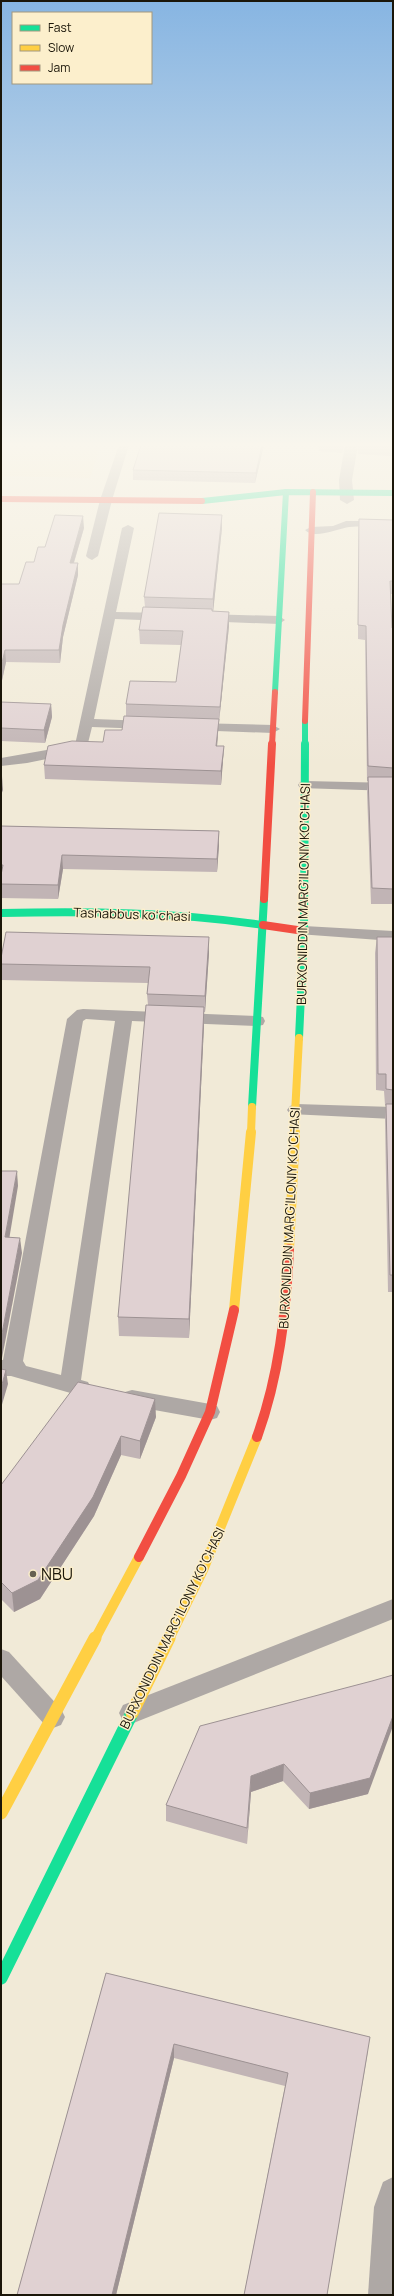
<svg xmlns="http://www.w3.org/2000/svg" width="394" height="2296" viewBox="0 0 394 2296" font-family="Manrope,sans-serif">
  <style>
    .built { fill: #f4e8c8 }
    .lines { fill: none; stroke-linecap: round; stroke-linejoin: round }
    .lane { fill: #aea8a5; fill-rule: evenodd }
    .street { fill: #aea8a5; fill-rule: evenodd }
    .fast-far2 { stroke: #16e098; stroke-width: 6 }
    .fast-far1 { stroke: #16e098; stroke-width: 8 }
    .fast { stroke: #16e098; stroke-width: 13 }
    .slow-far2 { stroke: #ffcf43; stroke-width: 8 }
    .slow-far1 { stroke: #ffcf43; stroke-width: 10 }
    .slow { stroke: #ffcf43; stroke-width: 13 }
    .jam-far2 { stroke: #f24e42; stroke-width: 6 }
    .jam-far1 { stroke: #f24e42; stroke-width: 8 }
    .jam { stroke: #f24e42; stroke-width: 10 }
    .wall { fill: #c1b4b5 }
    .shaded-wall { fill: #9d9293 }
    .building { fill: #e0d1d2; stroke: #9d9293 }
    .poi-dot { fill: #666051; stroke: #fcefcc; stroke-width: 1.5 }
    .labels { text-anchor: middle; dominant-baseline: central; stroke-width: 3; stroke-linejoin: round; paint-order: stroke }
    .street-label { font-size: 13px; fill: #1b1609; stroke: #fcefcc }
    .near-poi-label { font-size: 16px; fill: #1b1609; stroke: #fcefcc; text-anchor: start }
  </style>
  <rect width="100%" height="100%" fill="#f1ead7"/>
  <path class="built" d="M1 445H101L90 478 1 476Z"/>
  <g class="lines">
    <g class="lane">
      <path d="M119 445H129L112 500 98 556 92 560 88 558 86 556 100 500Z"/>
      <path d="M346 521H393V527C379 527 364 526 349 527 340 528 313 540 305 530L311 527 333 526Z"/>
      <path d="M128 525 134 528 116 612 166 613 172 617 166 621 115 619 94 719 147 721 154 725 147 729 92 727 86 751 27 763 1 766V758L75 745 122 528Z"/>
      <path d="M204 614 279 616 285 620 279 624 200 621 198 618 200 615Z"/>
      <path d="M195 723 273 725 280 729 273 733 190 730 188 727Z"/>
      <path d="M305 781 393 783V791L300 788 298 785 300 782Z"/>
      <path d="M304 926 393 931V941L298 934 296 931 298 928Z"/>
      <path d="M83 1009 257 1016 263 1017 265 1021 263 1025 257 1026 132 1021 81 1380 88 1382 91 1388 88 1394 81 1396 11 1376H1V1360H3L67 1019 77 1010ZM86 1019 115 1021 61 1375 26 1366 23 1361 83 1021Z"/>
      <path d="M296 1104 393 1107V1119L290 1114 287 1110 290 1106Z"/>
      <path d="M132 1390 210 1404 217 1406 220 1412 217 1418 210 1420 132 1406 125 1404 122 1398 125 1392Z"/>
      <path d="M393 1599V1619L131 1724 123 1721 119 1713 123 1705Z"/>
      <path d="M1 1649 9 1652 61 1709 65 1717 61 1725 53 1728 45 1725 1 1676Z"/>
      <path d="M393 2177V2295H368L374 2207 383 2182Z"/>
    </g>
    <path class="street" d="M345 445H358L352 480 354 500 347 504 340 500 339 480Z"/>
    <g class="fast-far2">
      <path d="M202 501 286 492 393 493"/>
      <path d="M275 692 286 492"/>
      <path d="M305 745V721"/>
    </g>
    <g class="fast-far1">
      <path d="M1 913C89 911 176 912 263 925"/>
      <path d="M299 1038 304 931 305 744"/>
      <path d="M252 1107 264 899"/>
    </g>
    <path class="fast" d="M1 1978 132 1713"/>
    <g class="slow-far2">
      <path d="M251 1133 252 1107"/>
      <path d="M294 1133 299 1038"/>
    </g>
    <g class="slow-far1">
      <path d="M289 1249 295 1132"/>
      <path d="M234 1310 251 1132"/>
      <path d="M95 1639 139 1557"/>
      <path d="M169 1639 203 1570 257 1437"/>
    </g>
    <g class="slow">
      <path d="M132 1713 169 1638"/>
      <path d="M1 1813 95 1638"/>
    </g>
    <g class="jam-far2">
      <path d="M1 499 202 501"/>
      <path d="M305 721 313 492"/>
      <path d="M272 745 275 692"/>
    </g>
    <g class="jam-far1">
      <path d="M264 899 272 744"/>
      <path d="M263 925 304 931"/>
    </g>
    <g class="jam">
      <path d="M257 1437C279 1376 286 1314 289 1249"/>
      <path d="M139 1557 181 1476 210 1412 234 1310"/>
    </g>
  </g>
  <g class="wall">
    <path d="M141 445H264L255 483 133 480V470Z"/>
    <path d="M319 445H344L342 453 319 451Z"/>
    <path d="M358 445H392L391 456 358 454Z"/>
    <path d="M222 515V528L213 611 229 612V626L219 722H218V733L217 746H224L223 760 221 785 45 779 44 765 103 742 122 730 126 716V704L176 682 181 645 140 644 139 630 145 607 144 597Z"/>
    <path d="M359 519 393 520V594H391L392 628H393V904H371L367 792 368 781H367L365 640 358 639V532Z"/>
    <path d="M84 528 74 563H78V575L63 637 60 663 6 662 1 685V584H19L45 547Z"/>
    <path d="M1 702 51 704 52 717 45 743 1 741Z"/>
    <path d="M1 826 219 831V845L217 872 63 869 58 899 1 898Z"/>
    <path d="M377 937H393V1292H388L385 1120 386 1106 385 1105 384 1091 376 1090 375 953Z"/>
    <path d="M209 953 205 1012H204V1025L189 1338 119 1336 118 1317 148 1005 147 994 148 983 1 980V958Z"/>
    <path d="M156 1417 140 1459 121 1455 94 1516 40 1599 14 1612 1 1599V1485Z"/>
    <path d="M200 1726 368 1794 309 1809 283 1781 251 1792 247 1844 166 1821V1805Z"/>
    <path d="M106 1973 368 2051 327 2295H244L285 2086 174 2058 116 2295H17Z"/>
  </g>
  <g class="shaded-wall">
    <path d="M262 445H264L255 483 256 473Z"/>
    <path d="M222 515V528L213 613V599Z"/>
    <path d="M83 516 84 528 70 575V563Z"/>
    <path d="M78 563V575L63 637 60 663 59 650 63 625Z"/>
    <path d="M229 612V626L219 722 220 707Z"/>
    <path d="M5 650 6 662 1 685V667Z"/>
    <path d="M51 704 52 717 45 743 44 730Z"/>
    <path d="M219 719 218 733 216 760V746Z"/>
    <path d="M224 746 223 760 221 785V771Z"/>
    <path d="M2 776 3 790 1 795V778Z"/>
    <path d="M219 831V845L217 872V859Z"/>
    <path d="M62 855 63 869 58 899V885Z"/>
    <path d="M209 937V953L205 1012V996Z"/>
    <path d="M204 1007V1025L189 1338V1319Z"/>
    <path d="M17 1171 18 1186 7 1252 5 1237Z"/>
    <path d="M20 1238 22 1253 2 1358 1 1359V1339Z"/>
    <path d="M6 1370 8 1384 1 1408V1388Z"/>
    <path d="M155 1399 156 1417 140 1459V1441Z"/>
    <path d="M121 1436V1455L94 1516 40 1599 14 1612 12 1593Z"/>
    <path d="M393 1716V1726L368 1794 309 1809 310 1793Z"/>
    <path d="M284 1764 283 1781 251 1792 247 1844 251 1776Z"/>
    <path d="M174 2044V2058L116 2295H112Z"/>
  </g>
  <g class="building">
    <path d="M141 445H262L256 473 133 470Z"/>
    <path d="M159 513 222 515 213 599 144 597Z"/>
    <path d="M55 515 83 516 70 563H78L63 625 59 650H5L1 667V584H19L26 562H34L38 547H45Z"/>
    <path d="M359 519 393 520V581H390L392 628H393V768L368 766 366 626 358 625Z"/>
    <path d="M143 607 212 609V611L229 612 220 707 126 704 130 681 176 682 183 631 139 630Z"/>
    <path d="M1 702 51 704 44 730 1 728Z"/>
    <path d="M124 716 219 719 216 746H224L221 771 44 765 48 746 72 741 103 742 105 730H122Z"/>
    <path d="M368 777H393V889L372 888Z"/>
    <path d="M1 826 219 831 217 859 62 855 58 885 1 884V875L3 865H1Z"/>
    <path d="M6 932 209 937 205 996 147 994 150 967 1 964V958Z"/>
    <path d="M377 937H393V1090L386 1089V1074H378Z"/>
    <path d="M146 1005 204 1007 189 1319 118 1317Z"/>
    <path d="M386 1104H393V1275H390Z"/>
    <path d="M1 1171H17L5 1237 20 1238 1 1339Z"/>
    <path d="M1 1369 6 1370 1 1388Z"/>
    <path d="M78 1382 155 1399 140 1441 121 1436 93 1497 38 1580 12 1593 1 1582V1485Z"/>
    <path d="M393 1675V1716L370 1778 310 1793 284 1764 251 1776 247 1828 166 1805 200 1726 372 1681Z"/>
    <path d="M106 1973 370 2037 327 2295H244L288 2073 174 2044 112 2295H17Z"/>
  </g>
  <linearGradient id="sky" x2="0" y2="1"><stop stop-color="#87b5e2"/><stop offset="0.58" stop-color="#f9f6ed"/><stop offset="1" stop-color="#f9f6ed" stop-opacity="0"/></linearGradient>
  <rect width="394" height="767" fill="url(#sky)"/>
  <circle class="poi-dot" cx="33" cy="1574" r="4"/>
  <g class="labels">
    <g class="street-label">
      <text transform="translate(303 894) rotate(-89)">BURXONIDDIN MARG’ILONIY KO’CHASI</text>
      <text transform="translate(132 914) rotate(2)">Tashabbus koʻchasi</text>
      <text transform="translate(289 1218) rotate(-87)">BURXONIDDIN MARG’ILONIY KO’CHASI</text>
      <text transform="translate(172 1628) rotate(-64)">BURXONIDDIN MARG’ILONIY KO’CHASI</text>
    </g>
    <g class="near-poi-label">
      <text x="41" y="1574">NBU</text>
    </g>
  </g>
  <rect width="394" height="2296" fill="none" stroke="#1b1609" stroke-width="4"/>
  <rect x="12" y="12" width="140" height="72" fill="#fcefcc" stroke="#a2987e"/>
  <rect x="20" y="25" width="20" height="6" fill="#16e098" stroke="#a2987e"/>
  <text x="48" y="32" font-size="12" fill="#1b1609">Fast</text>
  <rect x="20" y="45" width="20" height="6" fill="#ffcf43" stroke="#a2987e"/>
  <text x="48" y="52" font-size="12" fill="#1b1609">Slow</text>
  <rect x="20" y="65" width="20" height="6" fill="#f24e42" stroke="#a2987e"/>
  <text x="48" y="72" font-size="12" fill="#1b1609">Jam</text>
</svg>
